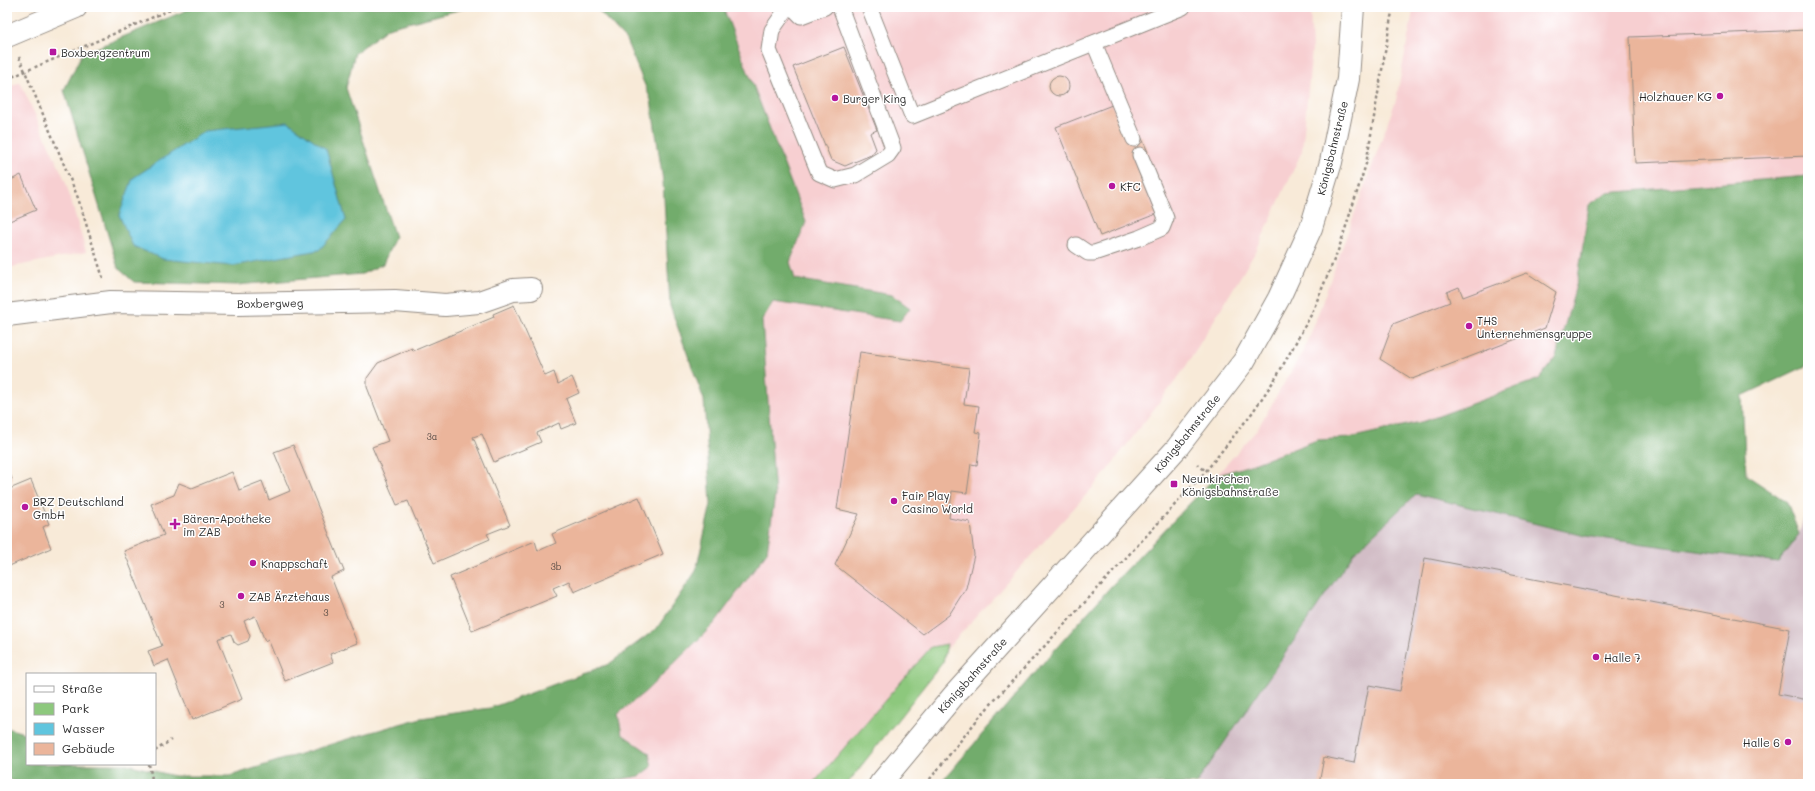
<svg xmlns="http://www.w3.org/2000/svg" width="1815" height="791" viewBox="0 0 1815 791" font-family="Mali,sans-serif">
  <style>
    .built { fill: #f7cfd1 }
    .industrial { fill: #d2bdc6 }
    .green { fill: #8dc87d; stroke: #5c7a54 }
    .forest { fill: #72ac6c; stroke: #4e6c4c }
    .water { fill: #60c5de; stroke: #467884 }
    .building { fill: #ebb59b }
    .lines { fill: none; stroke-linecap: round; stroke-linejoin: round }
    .service-casing { stroke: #928a82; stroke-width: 17 }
    .minor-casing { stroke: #928a82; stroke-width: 24 }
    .tertiary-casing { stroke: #928a82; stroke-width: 24 }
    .secondary-casing { stroke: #928a82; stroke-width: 24 }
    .path { stroke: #928a82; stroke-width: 2.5; stroke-dasharray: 3 3; stroke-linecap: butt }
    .service { stroke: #fff; stroke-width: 15 }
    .minor { stroke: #fff; stroke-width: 22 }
    .tertiary { stroke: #fff; stroke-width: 22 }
    .secondary { stroke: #fff; stroke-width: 22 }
    .poi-dot { fill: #b5179e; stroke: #fff; stroke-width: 1.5 }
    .labels { text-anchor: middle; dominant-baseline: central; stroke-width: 3; stroke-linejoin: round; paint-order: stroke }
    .number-label { font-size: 9px; fill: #5b4e47 }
    .poi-label { font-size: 11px; fill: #2b2b2b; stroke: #fff; text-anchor: start }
    .street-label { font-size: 11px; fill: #2b2b2b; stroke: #fff }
  </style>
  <rect width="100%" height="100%" fill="#fff"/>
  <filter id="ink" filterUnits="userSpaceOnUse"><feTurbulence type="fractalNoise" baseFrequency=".025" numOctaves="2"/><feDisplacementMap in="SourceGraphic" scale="8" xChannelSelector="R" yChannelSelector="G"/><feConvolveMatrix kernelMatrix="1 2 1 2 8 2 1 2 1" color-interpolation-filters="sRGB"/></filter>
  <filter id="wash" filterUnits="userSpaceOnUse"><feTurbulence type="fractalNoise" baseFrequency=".012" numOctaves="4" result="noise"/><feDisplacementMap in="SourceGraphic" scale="16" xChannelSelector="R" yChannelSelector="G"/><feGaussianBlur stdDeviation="0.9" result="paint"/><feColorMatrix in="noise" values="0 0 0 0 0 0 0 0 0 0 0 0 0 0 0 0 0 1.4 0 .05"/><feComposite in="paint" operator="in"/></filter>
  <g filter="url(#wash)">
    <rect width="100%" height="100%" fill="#f8ead8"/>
    <g class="built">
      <path d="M723 7H1310L1312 49 1302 151 1256 251 1183 371 1103 476 825 784H508L618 714 646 691 714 624 767 552 775 494 762 320 773 302 806 222Z"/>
      <path d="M1416 7H1808V176L1609 193 1589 205 1578 278 1556 357 1539 379 1425 421 1349 438 1317 440 1255 463 1216 476 1256 431 1307 344 1396 100 1413 12Z"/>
      <path d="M20 82 65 180 86 252 7 268V88Z"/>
    </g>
    <path class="industrial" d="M1416 494 1585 536 1799 534 1808 501V784H1196L1353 554Z"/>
    <path class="green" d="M947 644 943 662 847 784H813L931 647Z"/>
    <g class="forest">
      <path d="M194 7H470L388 28 355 53 346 88 395 237 383 264 362 274 237 285 134 282 118 268 64 90 82 54Z"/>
      <path d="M595 7H723L806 222 790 262 795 279 892 295 910 308 900 321 773 302 762 320 775 495 767 552 714 624 646 691 618 714 622 734 649 753 652 767 640 776 592 784H439L416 781 410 784H19L7 778V728L27 734V764H127L174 776H230L354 737 421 718 490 708 609 664 657 628 696 571 711 504 704 400 670 306 663 181 651 100 626 40Z"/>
      <path d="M1808 176V365L1742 396 1746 475 1787 502 1799 534 1778 562 1585 536 1416 494 1353 554 1196 784H940L1035 672 1113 584 1216 476 1256 463 1317 440 1349 438 1425 421 1539 379 1556 357 1578 278 1589 205 1606 193Z"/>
    </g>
    <path class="water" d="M288 122 326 149 346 220 319 250 232 266 163 259 133 246 119 215 133 178 205 131Z"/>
    <g id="blocks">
      <g class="building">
        <path d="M1808 30V156L1635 163 1630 37Z"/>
        <path d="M844 47 877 130 870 133 876 149 871 155 845 166 831 160 793 67Z"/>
        <circle cx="1059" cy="86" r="10"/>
        <path d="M1112 105 1127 142 1141 136 1148 152 1133 158 1156 214 1100 236 1056 127Z"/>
        <path d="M21 175 36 210 7 222V182Z"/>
        <path d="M1527 273 1556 292 1545 328 1412 379 1380 359 1393 324 1450 302 1447 292 1459 287 1463 297Z"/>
        <path d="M514 305 545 376 554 372 558 384 572 377 579 393 566 399 576 423 561 429 559 423 537 433 541 442 494 462 482 434 473 437 510 525 487 534 490 539 434 563 408 501 397 505 372 447 388 441 367 387V378L378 363 412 348 413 351 494 317 493 314Z"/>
        <path d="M860 352 969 368 964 404 979 406 975 432 981 433 977 465 971 464 967 493 952 491 949 518 970 522 974 555 966 588 949 615 923 634 835 565 859 514 837 509Z"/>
        <path d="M293 445 344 571 331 577 357 643 330 654 333 662 285 681 268 639 265 641 255 616 244 621 250 636 248 641 238 645 234 642 231 634 218 639 242 699 192 720 168 660 154 666 148 651 162 646 124 551 164 535 151 504 174 495 179 483 192 488 232 472 239 490 262 481 269 500 290 491 274 452Z"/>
        <path d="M7 466 12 479 7 481Z"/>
        <path d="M31 480 49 524 43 527 51 548 7 567V490Z"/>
        <path d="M639 497 663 554 574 592 569 581 553 588 557 596 472 631 450 577 535 541 538 551 556 543 552 534Z"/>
        <path d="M1425 558 1790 629 1778 694 1808 700V784H1319L1324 757 1354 763 1369 685 1400 691Z"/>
      </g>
    </g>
  </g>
  <g filter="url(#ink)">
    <use href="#blocks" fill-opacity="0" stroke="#928a82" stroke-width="1"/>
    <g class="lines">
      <g class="service-casing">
        <g id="service">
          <path d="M788 7 772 30 769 50 819 173 835 180 855 175 888 155 893 148 840 7"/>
          <path d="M792 7 801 16 825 7"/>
          <path d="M869 7 912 116 1183 7"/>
          <path d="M1094 43 1134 139"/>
          <path d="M1076 245 1088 253H1094L1139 238 1162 228 1166 218 1140 155"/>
        </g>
      </g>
      <g class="minor-casing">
        <path id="minor" d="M7 315 111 302 238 304 395 301 445 305 479 302 513 290 531 289"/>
      </g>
      <g class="tertiary-casing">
        <path id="tertiary" d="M880 784 954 695 1177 448 1244 361 1279 298 1311 228 1331 162 1348 79 1353 7"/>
      </g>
      <g class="secondary-casing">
        <path id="secondary" d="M7 36 76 7"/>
      </g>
      <g class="path">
        <path d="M19 57 78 198 103 278"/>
        <path d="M7 79 177 7"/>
        <path d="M1197 464 1206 471"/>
        <path d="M155 751 171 740"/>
        <path d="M149 764 153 784"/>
        <path d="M926 784 981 715 1206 471 1252 413 1277 376 1311 315 1339 248 1366 164 1391 17 1394 7"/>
      </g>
      <use href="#service" class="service"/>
      <use href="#minor" class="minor"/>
      <use href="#tertiary" class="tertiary"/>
      <use href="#secondary" class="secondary"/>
    </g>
  </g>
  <g class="poi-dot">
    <rect x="49" y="48" width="8" height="8" rx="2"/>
    <circle cx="1720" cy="96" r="4"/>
    <circle cx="835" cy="98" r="4"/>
    <circle cx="1112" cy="186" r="4"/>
    <circle cx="1469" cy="326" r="4"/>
    <rect x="1170" y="480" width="8" height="8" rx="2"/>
    <circle cx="894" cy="501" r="4"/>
    <circle cx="25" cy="507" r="4"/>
    <path d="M173 518h4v4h4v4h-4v4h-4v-4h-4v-4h4z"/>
    <circle cx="253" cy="563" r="4"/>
    <circle cx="241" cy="596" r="4"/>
    <circle cx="1596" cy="657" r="4"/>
    <circle cx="1788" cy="742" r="4"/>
  </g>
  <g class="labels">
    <g class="number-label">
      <text x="432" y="436">3a</text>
      <text x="556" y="566">3b</text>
      <text x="222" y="604">3</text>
      <text x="326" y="612">3</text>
    </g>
    <g class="poi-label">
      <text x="61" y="52">Boxbergzentrum</text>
      <text x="1712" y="96" text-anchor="end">Holzhauer KG</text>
      <text x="843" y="98">Burger King</text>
      <text x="1120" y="186">KFC</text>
      <text x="1477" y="320">THS<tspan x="1477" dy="13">Unternehmensgruppe</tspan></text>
      <text x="1182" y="478">Neunkirchen<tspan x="1182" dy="13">Königsbahnstraße</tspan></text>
      <text x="902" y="495">Fair Play<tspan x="902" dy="13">Casino World</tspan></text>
      <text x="33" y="501">BRZ Deutschland<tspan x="33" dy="13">GmbH</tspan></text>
      <text x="183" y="518">Bären-Apotheke<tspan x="183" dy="13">im ZAB</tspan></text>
      <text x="261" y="563">Knappschaft</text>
      <text x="249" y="596">ZAB Ärztehaus</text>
      <text x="1604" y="657">Halle 7</text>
      <text x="1780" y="742" text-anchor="end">Halle 6</text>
    </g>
    <g class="street-label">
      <text transform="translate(1332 148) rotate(-76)">Königsbahnstraße</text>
      <text transform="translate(270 303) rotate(-1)">Boxbergweg</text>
      <text transform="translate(1187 433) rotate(-51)">Königsbahnstraße</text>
      <text transform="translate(972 675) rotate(-48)">Königsbahnstraße</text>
    </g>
  </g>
  <rect width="1815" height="791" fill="none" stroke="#fff" stroke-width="24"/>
  <rect x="26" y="673" width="130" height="92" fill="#ffffff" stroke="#aaaaaa"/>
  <rect x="34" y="686" width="20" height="6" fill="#ffffff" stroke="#aaaaaa"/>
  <text x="62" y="693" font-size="12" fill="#2b2b2b">Straße</text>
  <rect x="34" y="703" width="20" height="12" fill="#8dc87d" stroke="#aaaaaa"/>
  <text x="62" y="713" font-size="12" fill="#2b2b2b">Park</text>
  <rect x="34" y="723" width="20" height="12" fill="#60c5de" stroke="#aaaaaa"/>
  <text x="62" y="733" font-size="12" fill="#2b2b2b">Wasser</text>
  <rect x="34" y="743" width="20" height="12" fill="#ebb59b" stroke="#aaaaaa"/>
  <text x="62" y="753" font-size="12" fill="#2b2b2b">Gebäude</text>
</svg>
